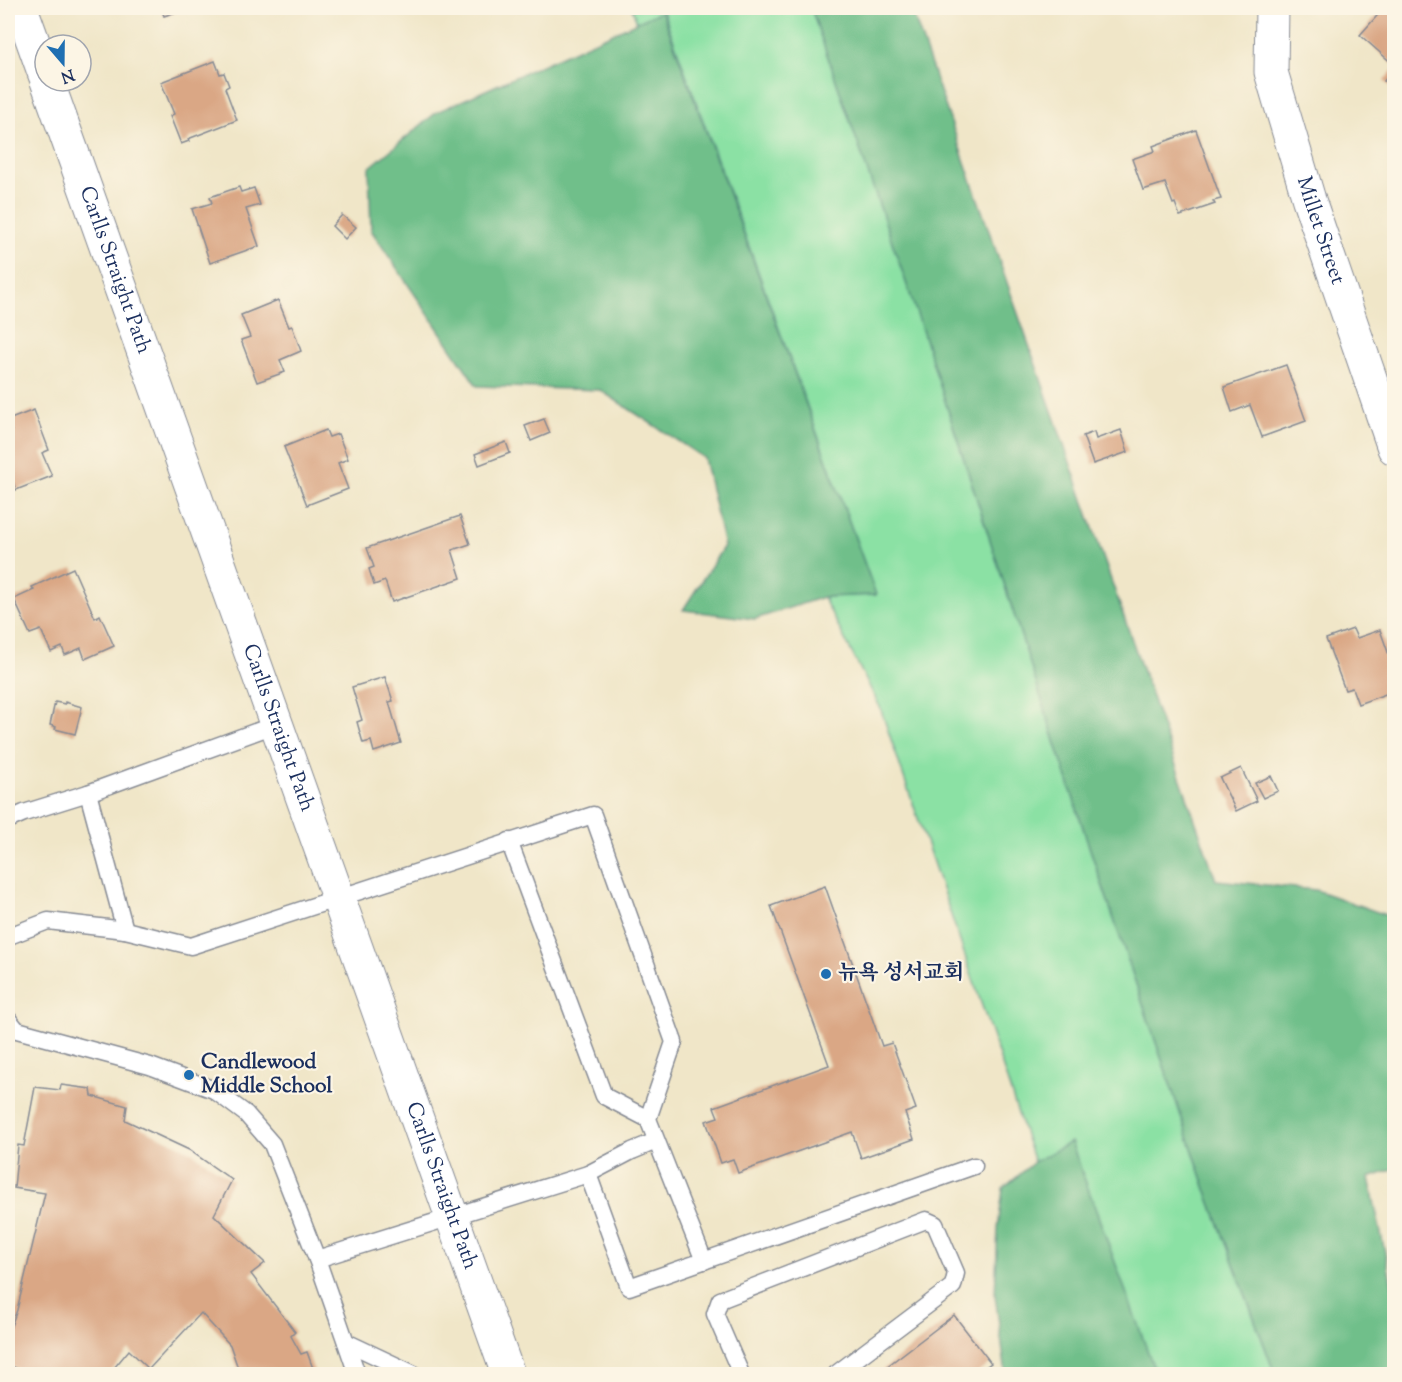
<svg xmlns="http://www.w3.org/2000/svg" width="1402" height="1382" viewBox="0 0 1402 1382" font-family="'Sorts Mill Goudy','Noto Serif KR',serif">
  <style>
    .green { fill: #8be1a4; stroke: #538881; stroke-width: 1.5 }
    .forest { fill: #70bf8a; stroke: #467774; stroke-width: 1.5 }
    .building { fill: #daa785 }
    .lines { fill: none; stroke-linecap: round; stroke-linejoin: round }
    .service-casing { stroke: #868a93; stroke-width: 19 }
    .minor-casing { stroke: #868a93; stroke-width: 35 }
    .tertiary-casing { stroke: #868a93; stroke-width: 35 }
    .service { stroke: #fff; stroke-width: 16 }
    .minor { stroke: #fff; stroke-width: 33 }
    .tertiary { stroke: #fff; stroke-width: 33 }
    .poi-dot { fill: #1f6fb2; stroke: #fcf5e5; stroke-width: 2 }
    .labels { text-anchor: middle; dominant-baseline: central; stroke-width: 4.5; stroke-linejoin: round; paint-order: stroke }
    .street-label { font-size: 21px; fill: #1b2f5e; stroke: #fcf5e5 }
    .poi-label { font-size: 21px; font-weight: bold; fill: #1b2f5e; stroke: #fcf5e5; text-anchor: start }
  </style>
  <rect width="100%" height="100%" fill="#fcf5e5"/>
  <filter id="ink" filterUnits="userSpaceOnUse"><feTurbulence type="fractalNoise" baseFrequency=".0167" numOctaves="2"/><feDisplacementMap in="SourceGraphic" scale="12" xChannelSelector="R" yChannelSelector="G"/><feConvolveMatrix kernelMatrix="1 2 1 2 8 2 1 2 1" color-interpolation-filters="sRGB"/></filter>
  <filter id="wash" filterUnits="userSpaceOnUse"><feTurbulence type="fractalNoise" baseFrequency=".008" numOctaves="4" result="noise"/><feDisplacementMap in="SourceGraphic" scale="24" xChannelSelector="R" yChannelSelector="G"/><feGaussianBlur stdDeviation="1.35" result="paint"/><feColorMatrix in="noise" values="0 0 0 0 0 0 0 0 0 0 0 0 0 0 0 0 0 1.4 0 .05"/><feComposite in="paint" operator="in"/></filter>
  <g filter="url(#wash)">
    <rect width="100%" height="100%" fill="#f0e6c8"/>
    <path class="green" d="M632 8H811L917 314 1089 846 1207 1192 1275 1374H1155L1071 1142 1034 1162 992 1035 880 707 823 597 876 595 663 11 637 23Z"/>
    <g class="forest">
      <path d="M811 8H911L1216 880 1316 890 1394 918V1169L1369 1178 1394 1294V1374H1275L1207 1192 1089 846 917 314Z"/>
      <path d="M662 11 876 595 823 597 755 619 683 610 724 546 704 458 600 390 477 386 371 230 369 168 437 112Z"/>
      <path d="M1071 1142 1156 1374H1006L995 1295 998 1228 1003 1189 1034 1162Z"/>
    </g>
    <g id="blocks">
      <g class="building">
        <path d="M161 8H188L164 16Z"/>
        <path d="M1384 8 1394 9V65L1360 35Z"/>
        <path d="M215 61 220 74 224 73 229 86 225 88 237 120 188 139 189 141 181 144 170 116 174 114 161 82Z"/>
        <path d="M1394 69V90L1384 81Z"/>
        <path d="M1196 130 1221 199 1213 201 1215 204 1180 216 1175 203 1173 204 1165 183 1143 190 1132 159 1155 151 1153 146Z"/>
        <path d="M239 187 241 192 254 188 260 205 246 209 259 246 210 263 192 209 212 203 210 197Z"/>
        <path d="M342 215 356 227 345 239 332 226Z"/>
        <path d="M278 300 289 327 292 326 301 351 280 360 285 372 257 382 241 340 250 337 241 315Z"/>
        <path d="M1286 365 1306 421 1262 437 1250 405 1232 412 1224 387Z"/>
        <path d="M34 410 49 450 42 453 52 476 16 490 10 474 8 475V434L12 432 8 420Z"/>
        <path d="M544 419 550 433 531 441 525 426Z"/>
        <path d="M326 430 329 437 338 434 348 459 338 463 348 489 307 505 284 447Z"/>
        <path d="M1121 430 1128 452 1093 464 1083 436 1094 432 1096 439Z"/>
        <path d="M506 442 510 453 479 465 475 454Z"/>
        <path d="M460 516 470 544 452 550 461 578 392 602 385 581 374 585 369 569 374 567 367 548Z"/>
        <path d="M73 568 95 618 100 615 114 646 85 659 81 648 65 655 62 647 51 652 41 630 30 634 14 599 34 590 32 587Z"/>
        <path d="M1353 629 1357 638 1380 630 1394 669V691L1358 704 1352 688 1345 690 1326 639Z"/>
        <path d="M385 677 393 701 389 702 401 743 374 752 371 741 363 743 357 722 362 720 352 687Z"/>
        <path d="M55 702 65 704V702L82 707 75 734 55 729 56 727 50 725Z"/>
        <path d="M1241 768 1257 801 1236 811 1220 778Z"/>
        <path d="M1271 776 1278 791 1263 798 1255 783Z"/>
        <path d="M825 886 882 1046 892 1043 916 1109 905 1113 914 1139 861 1158 852 1132 738 1173 733 1159 721 1163 706 1121 718 1117 714 1107 829 1065 771 906Z"/>
        <path d="M61 1085 91 1089 92 1096 127 1106 125 1120 189 1150 232 1180 214 1215 265 1263 251 1274 295 1332 291 1336 301 1354 307 1352 315 1374H240L230 1345 201 1313 149 1369 129 1350 109 1374H32L13 1367 10 1374H8V1334L17 1310 45 1193 14 1188 18 1145 24 1146 35 1087 60 1090Z"/>
        <path d="M954 1315 991 1363 976 1374H877Z"/>
      </g>
    </g>
  </g>
  <g filter="url(#ink)">
    <use href="#blocks" fill-opacity="0" stroke="#868a93" stroke-width="1.5"/>
    <g class="lines">
      <g class="service-casing">
        <g id="service">
          <path d="M88 793 277 724"/>
          <path d="M8 820 24 813 88 793 125 930"/>
          <path d="M509 841 604 1096 648 1119"/>
          <path d="M8 938 9 936 48 921 125 930 191 946 593 815 674 1042 648 1119 704 1261"/>
          <path d="M8 1019 17 1030 150 1066 214 1090 246 1114 272 1144 317 1259 357 1374"/>
          <path d="M588 1174 629 1287 974 1166"/>
          <path d="M317 1259 588 1174 632 1151 656 1141"/>
          <path d="M346 1342 414 1374"/>
          <path d="M741 1374 715 1314 720 1300 926 1220 935 1224 956 1273 953 1286 836 1374"/>
        </g>
      </g>
      <g class="minor-casing">
        <g id="minor">
          <path id="s1" d="M1272 8 1271 72 1309 200 1394 448"/>
        </g>
      </g>
      <g class="tertiary-casing">
        <g id="tertiary">
          <path d="M21 8 45 75"/>
          <path id="s2" d="M47 81 508 1374"/>
        </g>
      </g>
      <use href="#service" class="service"/>
      <use href="#minor" class="minor"/>
      <use href="#tertiary" class="tertiary"/>
    </g>
  </g>
  <g class="poi-dot">
    <circle cx="826" cy="974" r="6"/>
    <circle cx="189" cy="1075" r="6"/>
  </g>
  <g class="labels">
    <g class="street-label">
      <text stroke="none"><textPath href="#s1" startOffset="230">Millet Street</textPath></text>
      <text stroke="none"><textPath href="#s2" startOffset="201">Carlls Straight Path</textPath></text>
      <text stroke="none"><textPath href="#s2" startOffset="687">Carlls Straight Path</textPath></text>
      <text stroke="none"><textPath href="#s2" startOffset="1173">Carlls Straight Path</textPath></text>
    </g>
    <g class="poi-label">
      <text x="838" y="974">뉴욕 성서교회</text>
      <text x="201" y="1063">Candlewood<tspan x="201" dy="24">Middle School</tspan></text>
    </g>
  </g>
  <rect width="1402" height="1382" fill="none" stroke="#fcf5e5" stroke-width="30"/>
  <g transform="translate(63 63) rotate(160)"><circle r="28" fill="#fcf5e5" stroke="#a2a6af" stroke-width="1.5"/>
  <path d="M0-4.5L10 22L0 15L-10 22Z" fill="#1f6fb2"/>
  <text y="-9" font-size="16" font-weight="bold" text-anchor="middle" fill="#1b2f5e">N</text>
  </g>
</svg>
